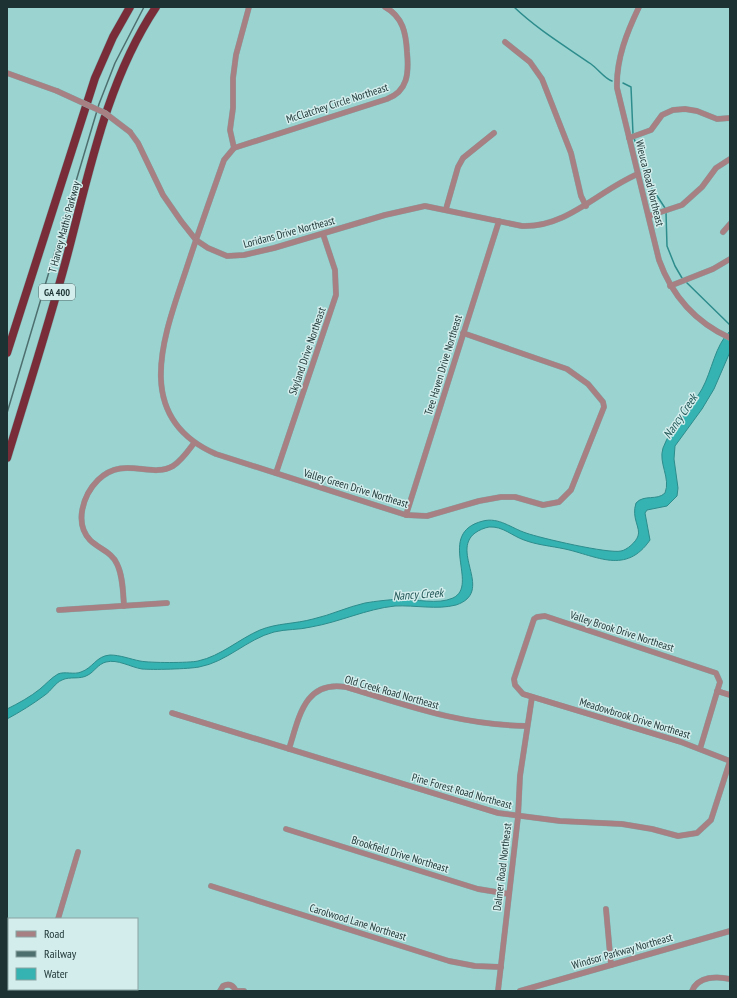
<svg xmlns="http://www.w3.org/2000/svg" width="737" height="998" viewBox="0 0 737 998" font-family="'PT Sans Narrow',sans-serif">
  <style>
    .water { fill: #34b3b2; stroke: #2d8d8c }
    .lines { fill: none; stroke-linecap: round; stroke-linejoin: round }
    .stream { stroke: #2d8d8c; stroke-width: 1.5 }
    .minor-casing { stroke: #7fb0ae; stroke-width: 6 }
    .highway-casing { stroke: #7fb0ae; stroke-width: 9 }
    .minor { stroke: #a78083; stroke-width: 5.5 }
    .highway { stroke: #792d38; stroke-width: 8 }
    .rail { stroke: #4d706f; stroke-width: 1.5 }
    .minor-bridge-casing { stroke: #7fb0ae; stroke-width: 6; stroke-linecap: butt }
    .minor-bridge { stroke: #a78083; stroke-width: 5.5 }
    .labels { text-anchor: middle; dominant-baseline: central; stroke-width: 3; stroke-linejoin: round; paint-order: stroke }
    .shield { fill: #d2edec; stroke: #536b6a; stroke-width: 1 }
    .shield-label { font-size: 10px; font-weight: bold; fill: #1d3333 }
    .street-label { font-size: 11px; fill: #1d3333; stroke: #d2edec }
    .water-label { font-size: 12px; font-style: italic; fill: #255858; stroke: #d2edec }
  </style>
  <rect width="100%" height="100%" fill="#9bd3d1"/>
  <path class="water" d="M730 331V352L714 389 702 409 675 446 674 459 678 488 677 496 667 506 647 510 645 513 650 540C626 575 597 556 565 549 551 546 537 545 524 540 512 536 503 526 489 527 484 528 479 530 475 533 450 552 495 592 456 605 437 610 415 605 395 606 366 609 340 622 311 627 299 630 286 629 274 632 247 639 227 662 199 667 189 669 152 670 142 669 130 667 118 659 106 662 98 664 94 672 88 675 80 680 70 676 62 680 55 683 51 691 45 695 33 704 20 712 7 719V709C19 703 30 697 40 689 46 684 51 678 58 674 65 671 74 675 81 672 93 668 96 656 110 655 120 655 130 659 140 661 150 663 189 663 198 661 221 656 239 639 260 630 277 623 295 624 313 619 331 615 347 607 365 603 376 601 388 600 399 599 416 599 437 605 453 598 480 585 435 533 483 521 499 517 511 528 526 533 540 538 609 554 621 551 627 550 636 542 638 536 641 528 631 518 636 503 644 494 657 501 665 493 671 478 658 463 663 448 671 426 691 409 702 389 712 371 715 345 730 331Z"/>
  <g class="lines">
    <g class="stream">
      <path d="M514 7C537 29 565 46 591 64 598 69 605 79 612 81"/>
      <path d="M623 83 631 87 633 134"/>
      <path d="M634 138 648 182 665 208"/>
      <path d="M666 212 667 246 675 266 682 278"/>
      <path d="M685 281 730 325"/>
    </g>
    <g class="minor-casing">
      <g id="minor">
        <path d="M249 7 236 55 233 78V108L230 130 234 148 387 99C408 91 409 73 407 52 406 33 403 17 385 7"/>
        <path d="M639 7C627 32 616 59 617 88L659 260C672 296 695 322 730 338"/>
        <path d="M505 42 530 62 542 79 571 153 581 196 586 206"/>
        <path d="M7 73 57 91"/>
        <path d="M130 132 138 143 163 195 181 221 196 240 208 248 227 256 244 255 274 248 385 215 425 206 522 226C567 228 599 190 638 174"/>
        <path d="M629 138 651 130 662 115 673 110 685 109 697 111 717 119 730 118"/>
        <path d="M234 148 224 160C211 197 198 233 186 270 164 336 131 417 216 454L406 515 427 516 479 501 501 497H515L543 505 559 502 571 490 604 407 603 402 588 384 567 369 463 333"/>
        <path d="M446 209 458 167 463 158 494 133"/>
        <path d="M649 216 682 205 702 187 716 168 730 159"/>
        <path d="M723 232 730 224"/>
        <path d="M670 286 713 269 730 259"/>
        <path d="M276 473 336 295 335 270 323 234"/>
        <path d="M406 515 499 221"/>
        <path d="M124 606C123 593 123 576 117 564 112 552 99 549 90 540 74 523 83 495 98 480 124 455 150 479 173 466 182 460 188 451 194 443"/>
        <path d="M59 610 167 603"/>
        <path d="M717 691 730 695"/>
        <path d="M172 713 498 813 560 821 622 824 652 829 678 836 697 833 711 820 730 761"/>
        <path d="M289 749C299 718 304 680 346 687 409 706 460 725 527 726"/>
        <path d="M700 749 720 682 716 673 545 616 537 617 534 619 514 679 515 685 523 694 681 742 730 761"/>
        <path d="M286 829 478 889 509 894"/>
        <path d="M211 886 449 961 475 966 501 967"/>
        <path d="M606 909 611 965"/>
        <path d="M58 919 78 852"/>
        <path d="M7 959 9 960"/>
        <path d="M35 991 36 989"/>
        <path d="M220 991 223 986C229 983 233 985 236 991"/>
        <path d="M236 991H244"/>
        <path d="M498 991 518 817 520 776 532 697"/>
        <path d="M520 991 730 931"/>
        <path d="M692 991C698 976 717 976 730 979"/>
      </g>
    </g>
    <g class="highway-casing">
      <g id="highway">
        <path d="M7 353 95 78 113 37 130 7"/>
        <path d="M7 458C27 392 48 327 66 260 89 174 106 82 156 7"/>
      </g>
    </g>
    <use href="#minor" class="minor"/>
    <use href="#highway" class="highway"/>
    <path class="rail" d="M7 413 99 104 115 63 144 7"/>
    <g class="minor-bridge-casing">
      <path id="minor-bridge" d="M57 91 105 113 130 132"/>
    </g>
    <use href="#minor-bridge" class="minor-bridge"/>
  </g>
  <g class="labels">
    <rect class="shield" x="39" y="284" width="36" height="16" rx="3"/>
    <g class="shield-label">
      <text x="57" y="292">GA 400</text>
    </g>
    <g class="street-label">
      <text transform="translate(337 103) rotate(-18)">McClatchey Circle Northeast</text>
      <text transform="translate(650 183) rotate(76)">Wieuca Road Northeast</text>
      <text transform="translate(64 227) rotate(-75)">T Harvey Mathis Parkway</text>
      <text transform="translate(289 232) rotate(-15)">Loridans Drive Northeast</text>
      <text transform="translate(307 351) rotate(-71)">Skyland Drive Northeast</text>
      <text transform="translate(443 365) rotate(-73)">Tree Haven Drive Northeast</text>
      <text transform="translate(356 488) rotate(17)">Valley Green Drive Northeast</text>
      <text transform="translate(622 631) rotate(18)">Valley Brook Drive Northeast</text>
      <text transform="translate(392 692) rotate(16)">Old Creek Road Northeast</text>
      <text transform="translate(635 718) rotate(17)">Meadowbrook Drive Northeast</text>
      <text transform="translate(462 791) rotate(16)">Pine Forest Road Northeast</text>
      <text transform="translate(400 854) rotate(17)">Brookfield Drive Northeast</text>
      <text transform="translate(502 867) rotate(-83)">Dalmer Road Northeast</text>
      <text transform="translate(358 922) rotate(17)">Carolwood Lane Northeast</text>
      <text transform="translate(622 951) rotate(-16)">Windsor Parkway Northeast</text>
    </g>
    <g class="water-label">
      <text transform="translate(680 416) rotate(-56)">Nancy Creek</text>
      <text transform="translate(418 594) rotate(-4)">Nancy Creek</text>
    </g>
  </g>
  <rect width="737" height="998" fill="none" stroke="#1d3333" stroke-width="16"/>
  <rect x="8" y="918" width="130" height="72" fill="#d2edec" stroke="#8aa3a2"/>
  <rect x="16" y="931" width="20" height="6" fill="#a78083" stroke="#8aa3a2"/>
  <text x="44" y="938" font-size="12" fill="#1d3333">Road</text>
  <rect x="16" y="951" width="20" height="6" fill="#4d706f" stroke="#8aa3a2"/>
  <text x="44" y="958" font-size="12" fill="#1d3333">Railway</text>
  <rect x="16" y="968" width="20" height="12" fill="#34b3b2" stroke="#8aa3a2"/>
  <text x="44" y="978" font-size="12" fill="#1d3333">Water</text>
</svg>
